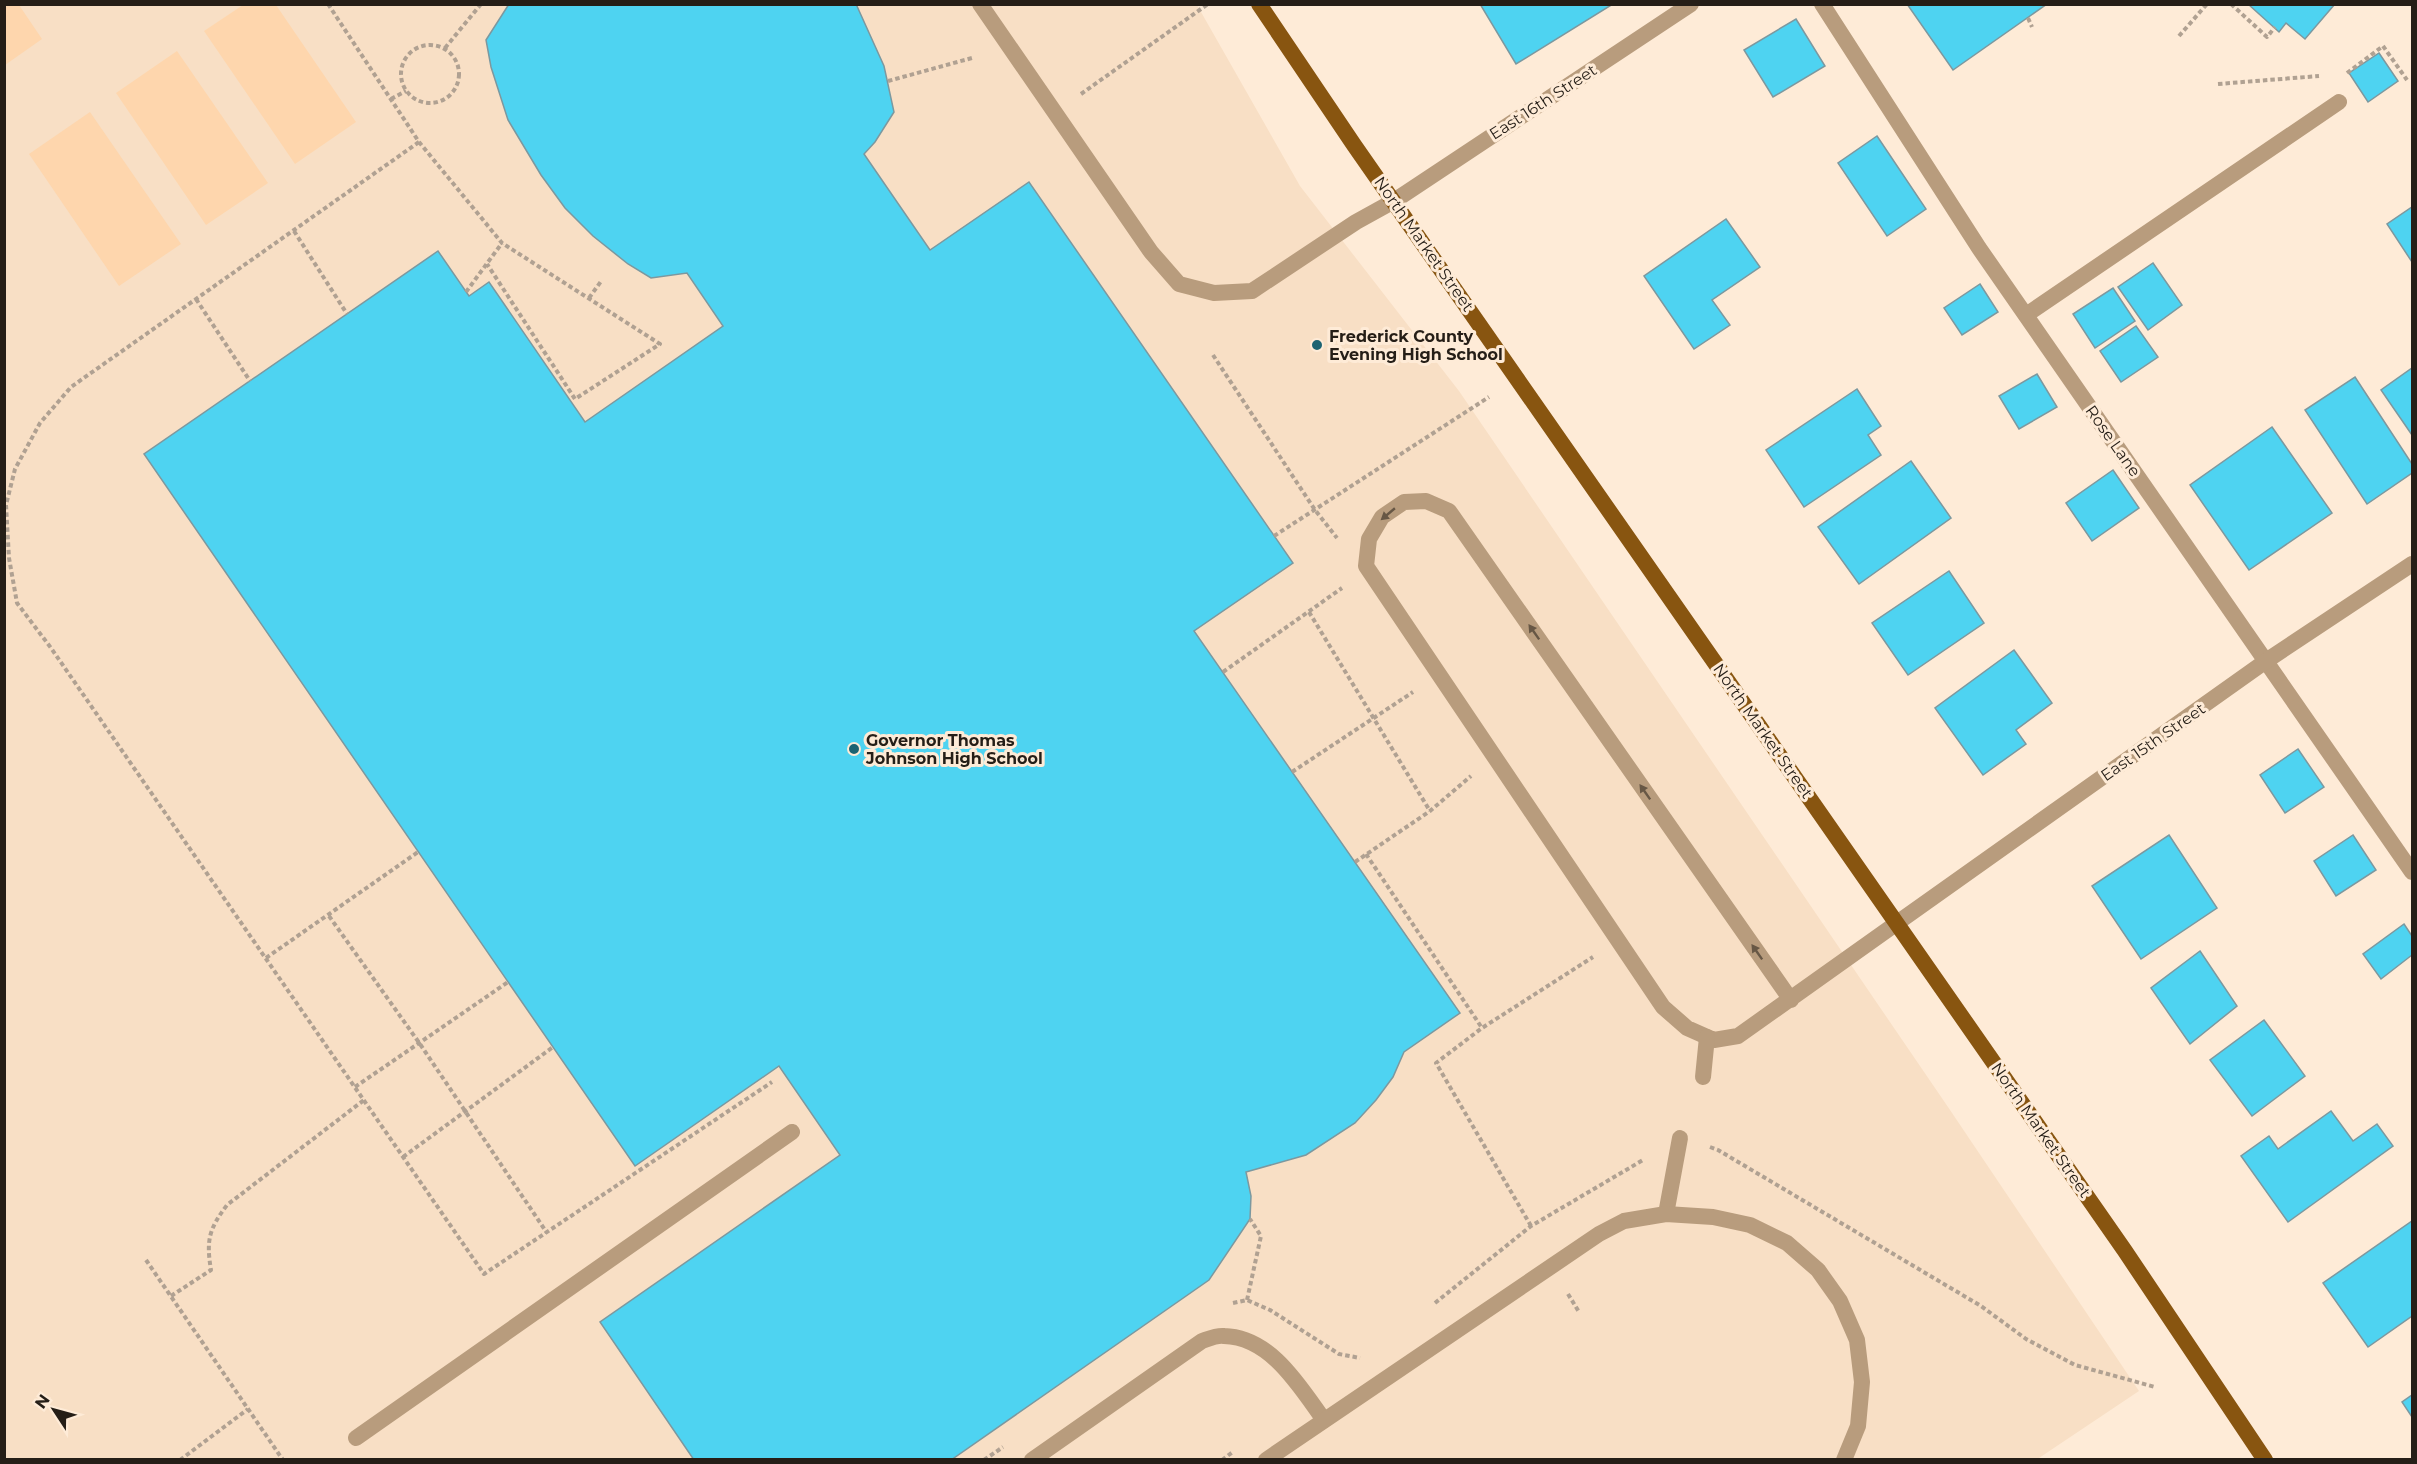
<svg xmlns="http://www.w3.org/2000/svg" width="2417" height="1464" viewBox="0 0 2417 1464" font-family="Montserrat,sans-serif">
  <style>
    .built { fill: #f8dfc5 }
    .green { fill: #fed6ad }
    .building { fill: #4ed3f1; stroke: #7c989f; stroke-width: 1.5 }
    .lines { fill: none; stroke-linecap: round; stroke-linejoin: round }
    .path { stroke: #b0a192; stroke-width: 4; stroke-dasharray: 4.5 3; stroke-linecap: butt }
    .service { stroke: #b89c7d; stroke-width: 16 }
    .minor { stroke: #b89c7d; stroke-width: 16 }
    .tertiary { stroke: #b89c7d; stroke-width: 16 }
    .primary { stroke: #885510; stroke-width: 16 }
    .oneway { fill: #675745 }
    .poi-dot { fill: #1c6372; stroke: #feebd7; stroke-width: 2 }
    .labels { text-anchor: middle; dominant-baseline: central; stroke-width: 6; stroke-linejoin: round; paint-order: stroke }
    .street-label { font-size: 16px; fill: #251e17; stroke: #feebd7 }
    .poi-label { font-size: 16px; font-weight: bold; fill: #251e17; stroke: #feebd7; text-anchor: start }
  </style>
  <rect width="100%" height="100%" fill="#feebd7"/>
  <path class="built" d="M5 4 1197 5 1300 186 1459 391 1948 1107 2139 1391 2036 1460H5Z"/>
  <g class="green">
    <path d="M5 4 19 5 42 39 5 65Z"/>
    <path d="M243 5H276L356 122 295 164 204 31Z"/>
    <path d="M177 51 268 183 206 225 116 93Z"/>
    <path d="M90 112 181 244 119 286 29 154Z"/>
  </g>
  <g class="building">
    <path d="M509 4H856L884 66 894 112 875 142 864 154 930 250 1029 182 1293 563 1194 631 1460 1013 1404 1052 1393 1077 1376 1100 1355 1123 1306 1155 1246 1172 1251 1196 1250 1219 1209 1280 951 1460H694L600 1322 840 1155 779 1066 635 1166 144 454 438 251 469 296 489 282 585 422 723 326 687 273 651 278 628 264 593 236 565 208 541 175 508 120 491 67 486 40Z"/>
    <path d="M1480 4H1613L1516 64Z"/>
    <path d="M1907 4H2047L1953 70Z"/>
    <path d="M2248 4H2335L2305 39 2286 23 2279 32Z"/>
    <path d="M1796 19 1825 66 1773 97 1744 50Z"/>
    <path d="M2379 53 2398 81 2368 102 2349 73Z"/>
    <path d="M1877 136 1926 209 1887 236 1838 163Z"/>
    <path d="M2412 207V262L2387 224Z"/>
    <path d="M1726 219 1760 267 1712 300 1730 325 1694 349 1644 276Z"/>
    <path d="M2153 263 2182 305 2148 330 2118 287Z"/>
    <path d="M1980 284 1998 312 1962 335 1944 308Z"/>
    <path d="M2113 288 2135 321 2095 348 2073 314Z"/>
    <path d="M2136 326 2158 357 2121 382 2100 351Z"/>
    <path d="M2412 368V435L2381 390Z"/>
    <path d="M2037 374 2057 407 2019 429 1999 396Z"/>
    <path d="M2355 377 2412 464V473L2367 504 2305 410Z"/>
    <path d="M1857 389 1881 426 1868 435 1881 455 1804 507 1766 450Z"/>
    <path d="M2272 427 2332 513 2249 570 2190 485Z"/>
    <path d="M1911 461 1951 518 1859 584 1818 527Z"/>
    <path d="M2113 470 2139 508 2092 541 2066 503Z"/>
    <path d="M1949 571 1984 623 1908 675 1872 623Z"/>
    <path d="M2014 650 2052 703 2016 730 2026 744 1983 775 1935 708Z"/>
    <path d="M2298 749 2324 787 2285 813 2260 775Z"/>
    <path d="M2169 835 2217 908 2141 959 2092 886Z"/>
    <path d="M2353 835 2376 870 2336 896 2314 861Z"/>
    <path d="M2404 924 2412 936V955L2381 979 2363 954Z"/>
    <path d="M2200 951 2237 1006 2190 1044 2151 988Z"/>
    <path d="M2264 1020 2305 1076 2252 1116 2210 1060Z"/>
    <path d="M2331 1111 2353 1141 2377 1124 2393 1146 2288 1222 2241 1156 2269 1136 2278 1149Z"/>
    <path d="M2412 1221V1316L2368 1347 2323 1283Z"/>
    <path d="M2412 1395V1417L2402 1402Z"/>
  </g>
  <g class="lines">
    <g class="path">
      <path d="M328 4 419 142 502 243 660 344 575 399 487 264"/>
      <path d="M2231 4 2267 37 2275 27"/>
      <path d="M2028 18 2032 27"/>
      <path d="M2179 36 2207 4"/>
      <circle cx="430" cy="74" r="29"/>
      <path d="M445 48 481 4"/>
      <path d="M2347 73 2383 46 2407 80"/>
      <path d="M888 81 972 58"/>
      <path d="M2218 84 2319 76"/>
      <path d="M1081 94 1208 4"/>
      <path d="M391 99 406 91"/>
      <path d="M419 142 71 387 40 423 15 469 6 505 9 558 17 603 51 648 484 1274 772 1082"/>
      <path d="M294 231 347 314"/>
      <path d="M466 292 502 243"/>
      <path d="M589 298 602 280"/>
      <path d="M196 299 250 381"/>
      <path d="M1213 355 1315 510 1337 538"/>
      <path d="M1274 536 1489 397"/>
      <path d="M1309 612 1430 811"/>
      <path d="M1223 672 1342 588"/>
      <path d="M1292 772 1413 692"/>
      <path d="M1366 854 1482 1028"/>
      <path d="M1355 862 1430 811 1471 776"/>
      <path d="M329 916 420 1044 547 1233"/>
      <path d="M266 958 418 852"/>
      <path d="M355 1087 508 982"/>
      <path d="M1710 1147 1718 1150 1981 1306 2026 1339 2075 1365 2155 1387"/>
      <path d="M403 1157 553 1047"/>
      <path d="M1531 1226 1436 1063 1482 1028 1593 957"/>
      <path d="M146 1260 283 1460"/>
      <path d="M1568 1294 1579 1312"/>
      <path d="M171 1296 211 1270C206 1240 209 1229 227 1205L364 1100"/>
      <path d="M1247 1300 1261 1236 1250 1219"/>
      <path d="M1233 1303 1247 1300 1270 1310 1339 1354 1360 1358"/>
      <path d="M1435 1303 1531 1226 1643 1160"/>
      <path d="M180 1460 248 1409"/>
      <path d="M984 1460 1003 1447"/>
      <path d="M1222 1460 1234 1451"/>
    </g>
    <g class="service">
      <path d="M980 4 1151 252 1179 284 1214 293 1252 291 1356 222 1394 201"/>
      <path d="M2026 315 2339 102"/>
      <path d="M1791 1000 1449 511 1426 501 1404 502 1382 517 1369 539 1366 566 1663 1007 1687 1028 1714 1040 1738 1036 1897 923"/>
      <path d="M1703 1077 1707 1037"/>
      <path d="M1666 1214 1680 1138"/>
      <path d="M356 1438 792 1132"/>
      <path d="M1032 1460 1202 1341C1208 1339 1217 1335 1224 1336 1271 1337 1300 1387 1324 1420"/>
      <path d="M1266 1460 1599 1234 1624 1221 1666 1214 1713 1217 1750 1225 1787 1243 1818 1270 1840 1301 1857 1340 1862 1382 1858 1426 1844 1460"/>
    </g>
    <g class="minor">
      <path d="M1822 4 1979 248 2412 872"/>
      <path d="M1897 923 2266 661 2412 564"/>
    </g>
    <path class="tertiary" d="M1394 201 1691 4"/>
    <path class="primary" d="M1259 4 1354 145 2125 1251 2265 1460"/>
  </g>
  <defs><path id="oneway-solid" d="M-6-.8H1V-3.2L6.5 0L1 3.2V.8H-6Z" transform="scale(1.5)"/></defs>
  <g class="oneway">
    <use href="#oneway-solid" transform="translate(1388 514) rotate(140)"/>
    <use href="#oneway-solid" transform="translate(1534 632) rotate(-125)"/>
    <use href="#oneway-solid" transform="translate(1645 792) rotate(-125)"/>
    <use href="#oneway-solid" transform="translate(1757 952) rotate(-125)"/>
  </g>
  <g class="poi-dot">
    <circle cx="1317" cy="345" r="6"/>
    <circle cx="854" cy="749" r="6"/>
  </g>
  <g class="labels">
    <g class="street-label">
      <text transform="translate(1543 102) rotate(-33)">East 16th Street</text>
      <text transform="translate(1424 244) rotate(55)">North Market Street</text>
      <text transform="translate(2113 441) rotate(55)">Rose Lane</text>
      <text transform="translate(1763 731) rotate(55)">North Market Street</text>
      <text transform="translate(2153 742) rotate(-35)">East 15th Street</text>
      <text transform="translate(2041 1130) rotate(55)">North Market Street</text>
    </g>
    <g class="poi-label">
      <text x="1329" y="336">Frederick County<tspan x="1329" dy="18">Evening High School</tspan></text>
      <text x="866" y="740">Governor Thomas<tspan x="866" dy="18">Johnson High School</tspan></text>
    </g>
  </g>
  <rect width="2417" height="1464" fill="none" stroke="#251e17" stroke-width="12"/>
  <g transform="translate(54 1410) rotate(306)" stroke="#feebd7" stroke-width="4.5" paint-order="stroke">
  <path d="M0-4.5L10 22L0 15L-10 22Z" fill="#251e17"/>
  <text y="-9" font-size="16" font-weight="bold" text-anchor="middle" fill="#251e17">N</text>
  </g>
</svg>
